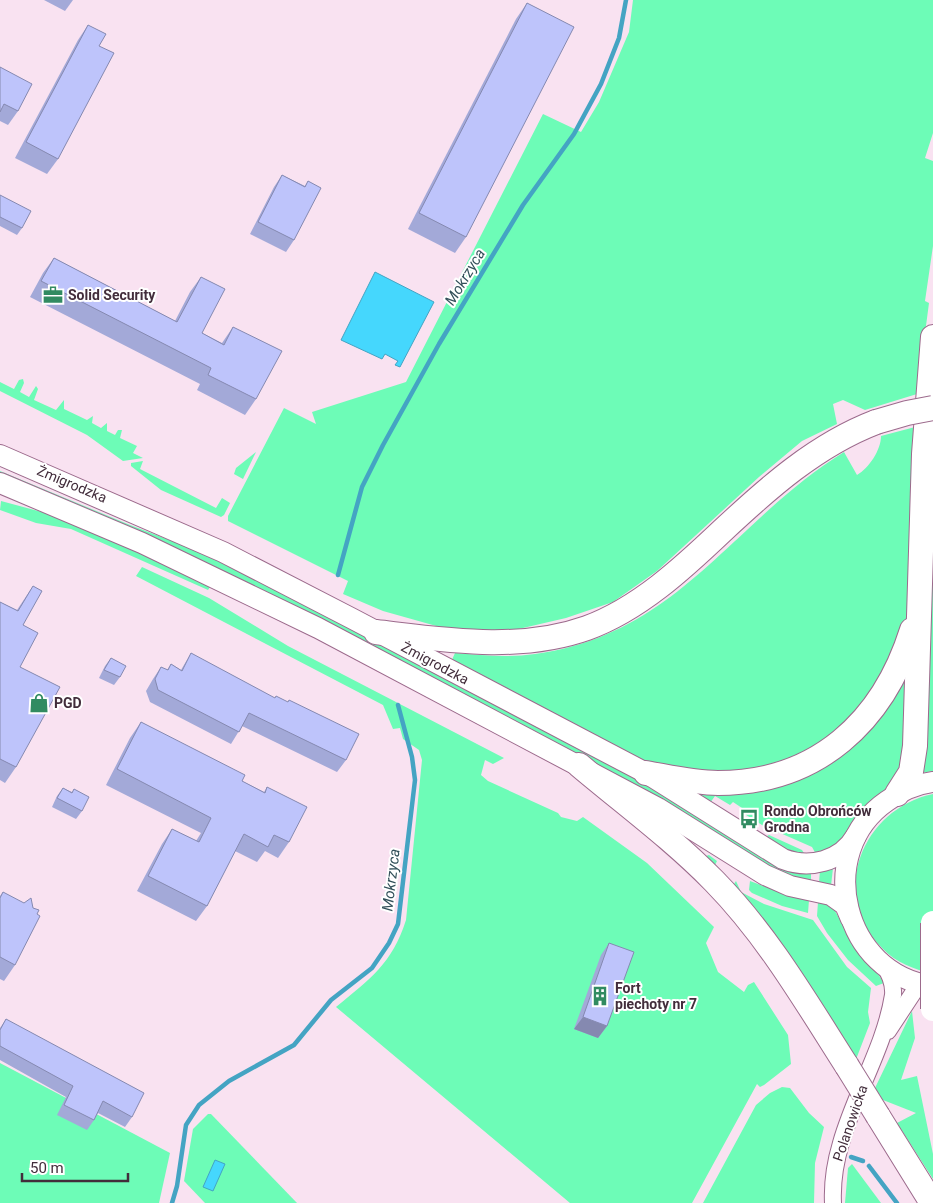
<svg xmlns="http://www.w3.org/2000/svg" width="933" height="1203" font-family="Roboto,sans-serif">
	<style>
		.green { fill: #6dfcb7 }
		.water { fill: #45d7fd; stroke: #44a4c3 }
		.lines { fill: none; stroke-linecap: round; stroke-linejoin: round }
		.stream { stroke: #44a4c3; stroke-width: 4.5 }
		.tertiary-casing { stroke: #9c6a8c; stroke-width: 18 }
		.primary-casing { stroke: #9c6a8c; stroke-width: 22 }
		.motorway-casing { stroke: #9c6a8c; stroke-width: 26 }
		.tertiary { stroke: #fff; stroke-width: 16 }
		.primary { stroke: #fff; stroke-width: 20 }
		.motorway { stroke: #fff; stroke-width: 24 }
		.motorway-bridge-casing { stroke: #9c6a8c; stroke-width: 26; stroke-linecap: butt }
		.motorway-bridge { stroke: #fff; stroke-width: 24 }
		.wall { fill: #a3a9d8 }
		.shaded-wall { fill: #8589b0 }
		.building { fill: #bec4fb; stroke: #8589b0 }
		.labels { text-anchor: middle; stroke-width: 4; stroke-linejoin: round; paint-order: stroke }
		.poi-label { font-size: 14px; font-weight: bold; fill: #422d3b; stroke: #fff; text-anchor: start }
		.street-label { font-size: 14px; fill: #422d3b; stroke: #fff }
		.water-label { font-size: 15px; font-style: italic; fill: #33505a; stroke: #fff }
	</style>
	<rect width="100%" height="100%" fill="#f9e2f1"/>
	<g class="green">
		<polygon points="633,0 933,0 933,133 925,158 933,161 933,246 925,301 929,303 917,394 865,410 843,400 833,404 837,424 802,441 759,477 657,571 613,602 566,618 510,631 447,629 383,611 343,594 348,581 228,521 228,516 284,408 316,424 312,412 406,382 543,114 581,132 599,102 629,32"/>
		<polygon points="23,379 24,383 20,392 29,397 36,386 38,389 34,400 56,410 64,400 64,409 87,420 93,416 92,423 101,428 107,423 107,431 115,435 118,430 122,430 120,438 137,446 133,453 143,458 123,461 87,435 0,391 0,382 14,389 19,380"/>
		<polygon points="933,416 933,771 921,773"/>
		<path d="M915 427 908 611 906 625 884 683 816 751 743 775 650 765 451 662 455 653C481 655 508 658 535 654 679 634 731 522 844 452L857 475C869 468 881 450 881 436Z"/>
		<polygon points="256,452 243,479 234,474 236,468"/>
		<polygon points="143,461 140,469 216,508 222,498 230,503 224,515 221,517 161,490 131,466 131,463"/>
		<polygon points="0,471 130,525 201,552 235,569 604,761 811,872 811,881 783,874 643,789 263,590 113,520 0,474"/>
		<polygon points="1,501 53,515 212,584 208,590 71,529 36,523 0,510"/>
		<path d="M142 567 209 598 288 646 504 758 493 764 485 760 481 775 488 781 558 813 561 817 577 821 583 817 647 863 714 927 706 943 718 972 744 992 748 985 754 982 788 1035 791 1064 764 1085 760 1087 757 1084 692 1203H570L336 1007C370 979 392 964 406 920L422 760 419 750 403 739 400 728 393 729 383 705 136 576Z"/>
		<polygon points="909,663 906,760 889,787 862,810 843,840 817,856 812,847 762,825 743,813 745,810 733,802 730,805 715,796 710,803 679,787 794,777"/>
		<path d="M933 794V974C914 969 896 963 882 948 828 894 862 809 933 794Z"/>
		<polygon points="769,835 802,850 807,858 789,854 767,836"/>
		<polygon points="709,855 717,861 714,867 726,875 726,879 734,884 736,881 741,892 764,904 813,920 847,967 871,988 868,1012 870,1023 855,1062 703,857"/>
		<polygon points="833,868 831,886 819,883 820,870"/>
		<polygon points="750,881 793,897 809,900 808,913 782,906 752,893 749,890"/>
		<polygon points="818,902 823,902 834,909 856,949 878,974 884,983 876,986 848,960 827,933 817,916"/>
		<polygon points="912,1011 915,1038 901,1080 917,1076 933,1154 933,1179 897,1123 916,1113 883,1100 875,1088"/>
		<polygon points="0,1063 170,1153 159,1203 0,1203"/>
		<polygon points="782,1087 790,1088 809,1113 824,1127 815,1163 814,1203 703,1203 756,1105 770,1093"/>
		<polygon points="208,1114 211,1114 297,1203 205,1203 184,1181 193,1129"/>
		<polygon points="852,1164 881,1203 845,1203 848,1168"/>
	</g>
	<g class="water">
		<polygon points="375,272 434,302 400,367 395,365 398,361 385,354 382,359 341,340"/>
		<polygon points="215,1160 225,1164 213,1191 203,1187"/>
	</g>
	<g class="lines">
		<g class="stream">
			<polyline points="338,575 362,487 383,445 439,344 523,205 574,134 601,84 619,38 626,0"/>
			<polyline points="851,1157 863,1161"/>
			<polyline points="869,1166 897,1203"/>
			<polyline points="172,1203 177,1186 186,1125 199,1105 229,1081 294,1045 331,1000 372,968 389,943 398,924 415,780 412,757 398,705"/>
		</g>
		<defs>
			<g id="tertiary">
				<polyline points="888,1031 915,990 920,987 930,985"/>
				<path d="M833 1203C832 1182 835 1163 841 1143 855 1093 885 1046 893 995 894 984 889 971 882 963"/>
			</g>
			<g id="primary">
				<path d="M0 455 223 552 351 618 646 773 783 859C809 869 841 862 856 836"/>
				<polyline points="0,483 142,543 318,628 658,808 765,875 790,886 831,895 845,905 851,919"/>
				<path d="M933 782C916 784 901 791 887 801 813 852 843 975 933 986"/>
			</g>
			<g id="motorway">
				<path d="M376 632C445 640 520 652 587 628 639 609 683 568 722 531 768 488 816 445 876 422"/>
				<path d="M579 765C624 803 673 839 714 881 768 936 806 1002 847 1066"/>
				<path d="M646 773C669 777 694 783 718 783 817 783 883 722 912 630"/>
				<polyline points="897,794 911,772 915,746 924,454 933,337"/>
				<polyline points="878,1116 932,1203"/>
			</g>
		</defs>
		<use href="#tertiary" class="tertiary-casing"/>
		<use href="#primary" class="primary-casing"/>
		<use href="#motorway" class="motorway-casing"/>
		<use href="#tertiary" class="tertiary"/>
		<use href="#primary" class="primary"/>
		<use href="#motorway" class="motorway"/>
		<defs>
			<g id="motorway-bridge">
				<polyline points="876,422 907,413 933,408"/>
				<polyline points="933,923 933,1009"/>
				<polyline points="847,1066 878,1116"/>
			</g>
		</defs>
		<use href="#motorway-bridge" class="motorway-bridge-casing"/>
		<use href="#motorway-bridge" class="motorway-bridge"/>
	</g>
	<g class="wall">
		<polygon points="44,0 73,0 65,11"/>
		<polygon points="527,3 466,237 455,253 408,229 516,19"/>
		<polygon points="88,25 99,46 58,159 47,174 15,158 78,40"/>
		<polygon points="0,67 18,111 8,125 0,121"/>
		<polygon points="282,175 305,186 308,181 294,240 286,252 250,234 274,187"/>
		<polygon points="0,195 22,228 17,235 0,226"/>
		<polygon points="54,258 175,321 190,292 201,277 202,333 222,343 233,327 256,399 245,415 197,390 200,384 30,297 43,273"/>
		<polygon points="33,586 23,625 20,667 16,767 5,783 0,780 0,602 17,610"/>
		<polygon points="191,653 346,760 337,772 242,726 231,744 150,702 146,691 153,679 161,667 167,670 171,664 181,670"/>
		<polygon points="111,658 120,677 114,685 99,678 105,666"/>
		<polygon points="141,722 242,781 264,792 267,787 289,842 278,858 265,851 257,862 235,851 207,906 196,921 137,891 162,844 172,829 196,841 201,833 106,785 130,738"/>
		<polygon points="63,788 72,792 74,789 82,811 76,819 52,807 57,796"/>
		<polygon points="3,892 15,965 4,981 0,979 0,896"/>
		<polygon points="609,943 607,1026 598,1038 574,1029 601,955"/>
		<polygon points="6,1019 132,1117 125,1127 98,1113 94,1120 87,1130 57,1115 66,1097 0,1060 0,1028"/>
	</g>
	<polygon class="shaded-wall" points="583,1017 607,1026 598,1038 574,1029"/>
	<g class="building">
		<polygon points="527,3 574,27 466,237 419,213"/>
		<polygon points="88,25 106,34 99,46 114,53 58,159 26,142"/>
		<polygon points="0,67 32,84 18,111 4,104 0,112"/>
		<polygon points="282,175 305,187 308,181 321,188 294,240 258,222"/>
		<polygon points="0,195 31,211 22,228 0,217"/>
		<polygon points="54,258 177,322 201,277 225,289 202,333 224,345 233,327 282,351 256,399 208,375 211,368 41,281"/>
		<polygon points="33,586 42,591 23,625 38,633 20,667 60,687 16,767 0,759 0,602 18,611"/>
		<polygon points="191,653 275,698 276,696 288,702 289,700 359,734 346,760 249,713 239,732 158,690 155,679 161,667 168,670 171,664 182,671"/>
		<polygon points="111,658 126,666 120,677 104,670"/>
		<polygon points="141,722 245,775 242,781 265,793 267,787 307,807 289,842 274,835 268,847 244,834 207,906 148,876 172,829 199,842 211,818 117,769"/>
		<polygon points="63,788 72,793 74,789 89,797 82,811 57,798"/>
		<polygon points="3,892 24,903 31,898 33,908 39,910 37,914 40,916 15,965 0,957 0,898"/>
		<polygon points="609,943 634,952 607,1026 583,1017"/>
		<polygon points="6,1019 144,1093 132,1117 103,1101 94,1120 64,1105 73,1086 0,1046 0,1030"/>
	</g>
	<defs>
		<symbol id="office-bare" viewBox="-9 -9 18 18"><path d="M-6-3h4V-5.5h4V-3h4V5H-6ZM-1-4.5V-3h2v-1.5ZM-6 0V1H6V0Z" fill="#318b61" stroke="#fff" stroke-width="2.5" paint-order="stroke"/></symbol>
		<symbol id="shop-bare" viewBox="-9 -9 18 18"><path d="M-5-2.5h2.3a2.7 3.5 0 0 1 5.4 0H5L5.5 6h-11ZM-1.5-2.5h3a1.5 2.3 0 0 0-3 0Z" fill="#318b61" stroke="#fff" stroke-width="2.5" paint-order="stroke"/></symbol>
		<symbol id="bus-bare" viewBox="-9 -9 18 18"><path d="M-5-6H5V4H4V6H2V4H-2V6H-4V4H-5ZM-3.5-4V0h7V-4ZM-3.5 1.2v1.5H-2V1.2ZM2 1.2v1.5H3.5V1.2Z" fill="#318b61" stroke="#fff" stroke-width="2.5" paint-order="stroke"/></symbol>
		<symbol id="building-bare" viewBox="-9 -9 18 18"><path d="M-4-6H4V6H1V3H-1V6H-4ZM-2.5-4.3h1.7v1.8h-1.7ZM.8-4.3h1.7v1.8H.8ZM-2.5-1h1.7V.8h-1.7ZM.8-1h1.7V.8H.8Z" fill="#318b61" stroke="#fff" stroke-width="2.5" paint-order="stroke"/></symbol>
	</defs>
	<g fill-rule="evenodd">
		<use href="#office-bare" x="39" y="281" width="28" height="28"/>
		<use href="#shop-bare" x="25" y="689" width="28" height="28"/>
		<use href="#bus-bare" x="735" y="805" width="28" height="28"/>
		<use href="#building-bare" x="586" y="982" width="28" height="28"/>
	</g>
	<g class="labels">
		<g class="poi-label">
			<text x="68" y="300">Solid Security</text>
			<text x="54" y="708">PGD</text>
			<text x="764" y="816">Rondo Obrońców<tspan x="764" dy="16">Grodna</tspan></text>
			<text x="615" y="993">Fort<tspan x="615" dy="16">piechoty nr 7</tspan></text>
		</g>
		<g class="street-label">
			<text transform="translate(72 484) rotate(23)" y="5">Żmigrodzka</text>
			<text transform="translate(435 663) rotate(28)" y="5">Żmigrodzka</text>
			<text transform="translate(850 1123) rotate(-71)" y="5">Polanowicka</text>
		</g>
		<g class="water-label">
			<text transform="translate(465 277) rotate(-59)" y="5">Mokrzyca</text>
			<text transform="translate(391 880) rotate(-83)" y="5">Mokrzyca</text>
		</g>
	</g>
	<path d="M22 1173v8h106v-8" fill="none" stroke="#422d3b" stroke-width="2.5"/>
	<text x="30" y="1173" font-size="15" fill="#422d3b" stroke="#ffffff" stroke-width="4" paint-order="stroke">50 m</text>
</svg>
